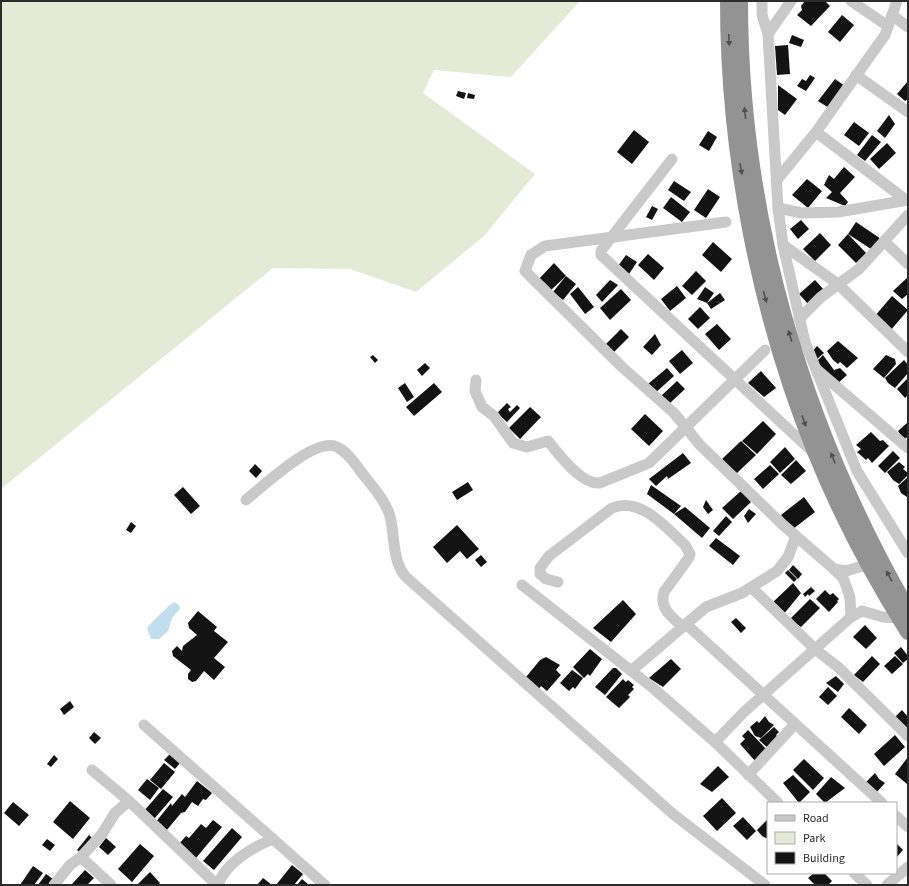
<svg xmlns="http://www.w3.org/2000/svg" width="909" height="886" font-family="'Source Sans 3',sans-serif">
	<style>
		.green { fill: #e3ebd7 }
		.water { fill: #c1deed }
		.building { fill: #131313 }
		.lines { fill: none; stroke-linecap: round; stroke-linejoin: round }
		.minor { stroke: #c9c9c9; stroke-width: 11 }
		.highway { stroke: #939393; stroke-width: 16 }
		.oneway { fill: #505050 }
	</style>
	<rect width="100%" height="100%" fill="#fff"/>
	<polygon class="green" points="1,1 580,1 511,77 434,70 423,93 535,174 484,236 416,292 350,269 273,268 1,489"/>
	<path class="water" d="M174 602 179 605 180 609 172 618 168 631 159 639H151L147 628C149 625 171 603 174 602Z"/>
	<g class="building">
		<polygon points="805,1 825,1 830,6 811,26 797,15 802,10 801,6"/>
		<polygon points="842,15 854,25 840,42 828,32"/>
		<polygon points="792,35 804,40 801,47 789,43"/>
		<polygon points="788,45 790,74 777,75 775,46"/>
		<polygon points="810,75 815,78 806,91 797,86 802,79 806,81"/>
		<polygon points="835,79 845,86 829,108 818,101"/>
		<polygon points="908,81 908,99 905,101 897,94"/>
		<polygon points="778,85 797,99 785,115 778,110"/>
		<polygon points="458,91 466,93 464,99 456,96"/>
		<polygon points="468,93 475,95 474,99 467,98"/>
		<polygon points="889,115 895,124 885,138 877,131"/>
		<polygon points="854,122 869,133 859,146 844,135"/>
		<polygon points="634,130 649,142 632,164 617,152"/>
		<polygon points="708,131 717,137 709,151 699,145"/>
		<polygon points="872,135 881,142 865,161 857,155"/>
		<polygon points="887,143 896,153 879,169 870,159"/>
		<polygon points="844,167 855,177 840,193 848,202 845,206 826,198 832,192 824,185 829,175 834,179"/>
		<polygon points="807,179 822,191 808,208 792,195"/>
		<polygon points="674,181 691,192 684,201 668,190"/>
		<polygon points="708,189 720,197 706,218 694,210"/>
		<polygon points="671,197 690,212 682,222 663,208"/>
		<polygon points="652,206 658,209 652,220 646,217"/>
		<polygon points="801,220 809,229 798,239 790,229"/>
		<polygon points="856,222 884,241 871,249 848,234"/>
		<polygon points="820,233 831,245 815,261 803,249"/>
		<polygon points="848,234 866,253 856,263 838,245"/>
		<polygon points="713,242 732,259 721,272 702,255"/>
		<polygon points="648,254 664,268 654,280 638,265"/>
		<polygon points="626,255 637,262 629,274 618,266"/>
		<polygon points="554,263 566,276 549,292 537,281"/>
		<polygon points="696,271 706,281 692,295 682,286"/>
		<polygon points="566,276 576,284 563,300 553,292"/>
		<polygon points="908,277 908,294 902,299 893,291"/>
		<polygon points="610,280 618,285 602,302 596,295"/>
		<polygon points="815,280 825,291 809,305 799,294"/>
		<polygon points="677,286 686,298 670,311 661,299"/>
		<polygon points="578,287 594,307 585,314 570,294"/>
		<polygon points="705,287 714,293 707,303 720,293 725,300 711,309 707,303 697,299"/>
		<polygon points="621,289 631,300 610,320 600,308"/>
		<polygon points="892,296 908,310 890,331 874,317"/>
		<polygon points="700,307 710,318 698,329 688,319"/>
		<polygon points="717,324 731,339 719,350 705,334"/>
		<polygon points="621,329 629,337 613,353 605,345"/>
		<polygon points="655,334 661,345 652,355 643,347"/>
		<polygon points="838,341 858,358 847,368 840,362 838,364 833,360 827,351"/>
		<polygon points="817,346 824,353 817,359 811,353"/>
		<polygon points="682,350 693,363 680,374 669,361"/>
		<polygon points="373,355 378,360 375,363 370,357"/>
		<polygon points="823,355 834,370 840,368 847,375 836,385 814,364"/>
		<polygon points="886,355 895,359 896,364 884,378 873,369"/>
		<polygon points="904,360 908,365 908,373 895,388 888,383 885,378"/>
		<polygon points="425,363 430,368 422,376 417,370"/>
		<polygon points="667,368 674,376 653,395 648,384"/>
		<polygon points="761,371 776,388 764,397 748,383"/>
		<polygon points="908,378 908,395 905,398 897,389"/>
		<polygon points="677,381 685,389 669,404 661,396"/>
		<polygon points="405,383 414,397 407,402 398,388"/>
		<polygon points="434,383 442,392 414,416 406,407"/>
		<polygon points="507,403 511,407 508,409 510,412 517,405 520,408 507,422 497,413"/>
		<polygon points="530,407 541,417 520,439 509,428"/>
		<polygon points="645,414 663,431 649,446 631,429"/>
		<polygon points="763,421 776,434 757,454 742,441"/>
		<polygon points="907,423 908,436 905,439 901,436 898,431"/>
		<polygon points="871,432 880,441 883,440 889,446 872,463 868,458 866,460 857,452 861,449 856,445"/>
		<polygon points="741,441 756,455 737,473 728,467 722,459"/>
		<polygon points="785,447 795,459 780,473 770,462"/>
		<polygon points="893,451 900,458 885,473 878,466"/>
		<polygon points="683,453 691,463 668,479 667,476 656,486 649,479"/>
		<polygon points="796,460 806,471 791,484 781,475"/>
		<polygon points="899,462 905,467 903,469 908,473 908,475 899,484 893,480 887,472"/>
		<polygon points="255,464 262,471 256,478 249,471"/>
		<polygon points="770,465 779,474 763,489 754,479"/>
		<polygon points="908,477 908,496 907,497 901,493 898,486"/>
		<polygon points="468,482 473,490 457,500 452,492"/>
		<polygon points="651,485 681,506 674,514 647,494"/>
		<polygon points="183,487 200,506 191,514 174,495"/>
		<polygon points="741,491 751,502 733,519 722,508"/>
		<polygon points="804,497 815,512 793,529 781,515"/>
		<polygon points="706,500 713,510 708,514 703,507"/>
		<polygon points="685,507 710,528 702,538 674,514"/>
		<polygon points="749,509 756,514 748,523 744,516"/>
		<polygon points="726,516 732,522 719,536 713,531"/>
		<polygon points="131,522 136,526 131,533 126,530"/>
		<polygon points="457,525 479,549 467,559 460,551 447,563 433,547"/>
		<polygon points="716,538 740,556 733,565 709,546"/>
		<polygon points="481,555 487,562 481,567 475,560"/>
		<polygon points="793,565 802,574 798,579 789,570"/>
		<polygon points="788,570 797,579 794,582 785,573"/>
		<polygon points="793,583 801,593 783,615 771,604"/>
		<polygon points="811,587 815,591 809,596 808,594 805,597 803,594"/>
		<polygon points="825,590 830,595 833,593 839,599 837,601 838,602 829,612 816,599"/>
		<polygon points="810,599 820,608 801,627 795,623 791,618"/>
		<polygon points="623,600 636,614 611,642 593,628"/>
		<polygon points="198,611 217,627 214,631 228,642 214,658 225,667 214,680 204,671 196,681 192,682 188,679 188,674 191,670 173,656 172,651 177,646 182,651 183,646 197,635 189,628 188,623"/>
		<polygon points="736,618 746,628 741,633 731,622"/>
		<polygon points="865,625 877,638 866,649 853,637"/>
		<polygon points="901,647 908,656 908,659 903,663 894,653"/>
		<polygon points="590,649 602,659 590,676 588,674 584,678 573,667"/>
		<polygon points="872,656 880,664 863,682 854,675"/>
		<polygon points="895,656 903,664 892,674 884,666"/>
		<polygon points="546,657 560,665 556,670 561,675 547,691 541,686 539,689 526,677 540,660"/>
		<polygon points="671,659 681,669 663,687 649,678"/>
		<polygon points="613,668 616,668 622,674 605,695 595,687"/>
		<polygon points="572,670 583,678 575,689 573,687 569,691 560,683"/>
		<polygon points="836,676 844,684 838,692 826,683"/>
		<polygon points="623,679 626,682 628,680 634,685 632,687 634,689 628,695 630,697 619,708 606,697"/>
		<polygon points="828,687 837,696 828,705 819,697"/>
		<polygon points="70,701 74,707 64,715 60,709"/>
		<polygon points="849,708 867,725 859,734 841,717"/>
		<polygon points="902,710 908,717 908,730 894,718"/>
		<polygon points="765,716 769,722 774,725 761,738 755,736 750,727 757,721 759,723"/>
		<polygon points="774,727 779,732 776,735 780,739 769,749 759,740"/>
		<polygon points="748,730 768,751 756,762 740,744 745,739 742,736"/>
		<polygon points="94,732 101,738 95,744 89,738"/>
		<polygon points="895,735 905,747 884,766 874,754"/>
		<polygon points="170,754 180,763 175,769 164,760"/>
		<polygon points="54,755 58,759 51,767 47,764"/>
		<polygon points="908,757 908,783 907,784 895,774"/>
		<polygon points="804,759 824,778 813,790 793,770"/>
		<polygon points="164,763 175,772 161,789 150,780"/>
		<polygon points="718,766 729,777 712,792 700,784"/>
		<polygon points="875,773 879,779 885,783 875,794 865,783"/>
		<polygon points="793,775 810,792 799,803 783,783"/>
		<polygon points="831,777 845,788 825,803 816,794"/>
		<polygon points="147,779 159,788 150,800 138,790"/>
		<polygon points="197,781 212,793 206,800 203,799 198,806 192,802 185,812 181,813 166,831 155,823 171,803 172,806 182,794 185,797"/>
		<polygon points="163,789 173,797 154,819 144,811"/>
		<polygon points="722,798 736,813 717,831 703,816"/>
		<polygon points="70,801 90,818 73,839 53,822"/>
		<polygon points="13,802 29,815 19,826 4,813"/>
		<polygon points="743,817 756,831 747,840 733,826"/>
		<polygon points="768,819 768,839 762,836 757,830"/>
		<polygon points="213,820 222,827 196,858 179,844 186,836 189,838 201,824 206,828"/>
		<polygon points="232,828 242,837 214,870 203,861"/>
		<polygon points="89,835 94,840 82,854 77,850"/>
		<polygon points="106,838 116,847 108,855 99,847"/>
		<polygon points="47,839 55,845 50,851 42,845"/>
		<polygon points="896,843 903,850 896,858"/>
		<polygon points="140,844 154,856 132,882 118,869"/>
		<polygon points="292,865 303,874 294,885 276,885"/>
		<polygon points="33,866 43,873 34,885 20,885"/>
		<polygon points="85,870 94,878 87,885 71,885"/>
		<polygon points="150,872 160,883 158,885 137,885"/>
		<polygon points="814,873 824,873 832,881 828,885 815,885 808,878"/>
		<polygon points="46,874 53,879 48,885 38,885"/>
		<polygon points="263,878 272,885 257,885"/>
		<polygon points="302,879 309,885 297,885"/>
	</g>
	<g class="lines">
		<g class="minor">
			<polyline points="762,1 762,15 768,34 778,208 783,245 805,342 857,471 908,553"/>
			<polyline points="851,1 888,26"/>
			<polyline points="892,15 908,27"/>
			<polyline points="768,34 791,1"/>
			<polyline points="856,75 908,112"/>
			<polyline points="816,132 906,200"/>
			<polyline points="672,159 610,239 601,251 601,255 814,453"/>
			<polyline points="776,181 816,132 885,35 897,1"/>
			<polyline points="778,208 802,213 838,212 908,200"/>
			<polyline points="726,222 545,246 531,255 525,271 622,367 674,413 700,445 782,524 834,569 843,578 847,588 850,598 851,617"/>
			<polyline points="884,241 908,264"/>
			<polyline points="783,245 838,284 908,352"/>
			<polyline points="799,319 821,297 859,269 908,215"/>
			<polyline points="816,369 908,448"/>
			<path d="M476 380 475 391 482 407 494 416 513 443 527 447 548 441C559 454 581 485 600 483L649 463 765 350"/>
			<path d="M246 500C263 486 316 436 337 447 348 452 355 464 362 473 372 486 385 500 390 516 395 536 392 562 406 577L673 814 765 885"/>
			<polyline points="834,569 846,571 869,564"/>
			<path d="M558 582 546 579 540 574V568L549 556 612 508C641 496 666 528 685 545L690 554 688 559 664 592C659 609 672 617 683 627"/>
			<polyline points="522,585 653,688 715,742 778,803"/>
			<polyline points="752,588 816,650 838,667 908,736"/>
			<polyline points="686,624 882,803"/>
			<polyline points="631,671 706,607 742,593 777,571 788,557 796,536"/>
			<polyline points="144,725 325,885"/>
			<polyline points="715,742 744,712 851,617 862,611 883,617 899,618"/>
			<polyline points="92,770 129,801 217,885"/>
			<polyline points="748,775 795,724"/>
			<polyline points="896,816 908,827"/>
			<polyline points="81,857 111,885"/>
			<polyline points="854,873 867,885"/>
			<polyline points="54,885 70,865 81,857 102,834 115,813 129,801"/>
			<path d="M218 885C225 863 253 847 273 839"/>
			<polyline points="887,885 908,867"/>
		</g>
		<g class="highway">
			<path d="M728 1C728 153 759 314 816 454 841 516 873 576 908 632"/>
			<path d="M740 1C740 215 801 424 908 610"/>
		</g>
	</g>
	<defs><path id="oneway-solid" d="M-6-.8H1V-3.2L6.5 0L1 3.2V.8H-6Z"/></defs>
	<g class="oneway">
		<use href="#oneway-solid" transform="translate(729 40) rotate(88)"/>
		<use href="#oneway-solid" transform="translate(745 113) rotate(-96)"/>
		<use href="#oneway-solid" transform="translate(741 169) rotate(80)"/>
		<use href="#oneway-solid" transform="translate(765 297) rotate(75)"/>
		<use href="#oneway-solid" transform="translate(790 336) rotate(-107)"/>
		<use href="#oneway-solid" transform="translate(804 421) rotate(70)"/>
		<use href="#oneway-solid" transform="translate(833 458) rotate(-112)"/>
		<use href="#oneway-solid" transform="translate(889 576) rotate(-119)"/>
	</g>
	<rect width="909" height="886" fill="none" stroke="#2c2c2c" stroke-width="4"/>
	<rect x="767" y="802" width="130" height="72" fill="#ffffff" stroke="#ababab"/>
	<rect x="775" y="815" width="20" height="6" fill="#c9c9c9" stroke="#ababab"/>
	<text x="803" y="822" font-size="12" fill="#2c2c2c">Road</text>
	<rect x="775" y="832" width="20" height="12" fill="#e3ebd7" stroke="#ababab"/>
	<text x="803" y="842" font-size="12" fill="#2c2c2c">Park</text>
	<rect x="775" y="852" width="20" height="12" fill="#131313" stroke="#ababab"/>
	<text x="803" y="862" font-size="12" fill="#2c2c2c">Building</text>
</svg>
